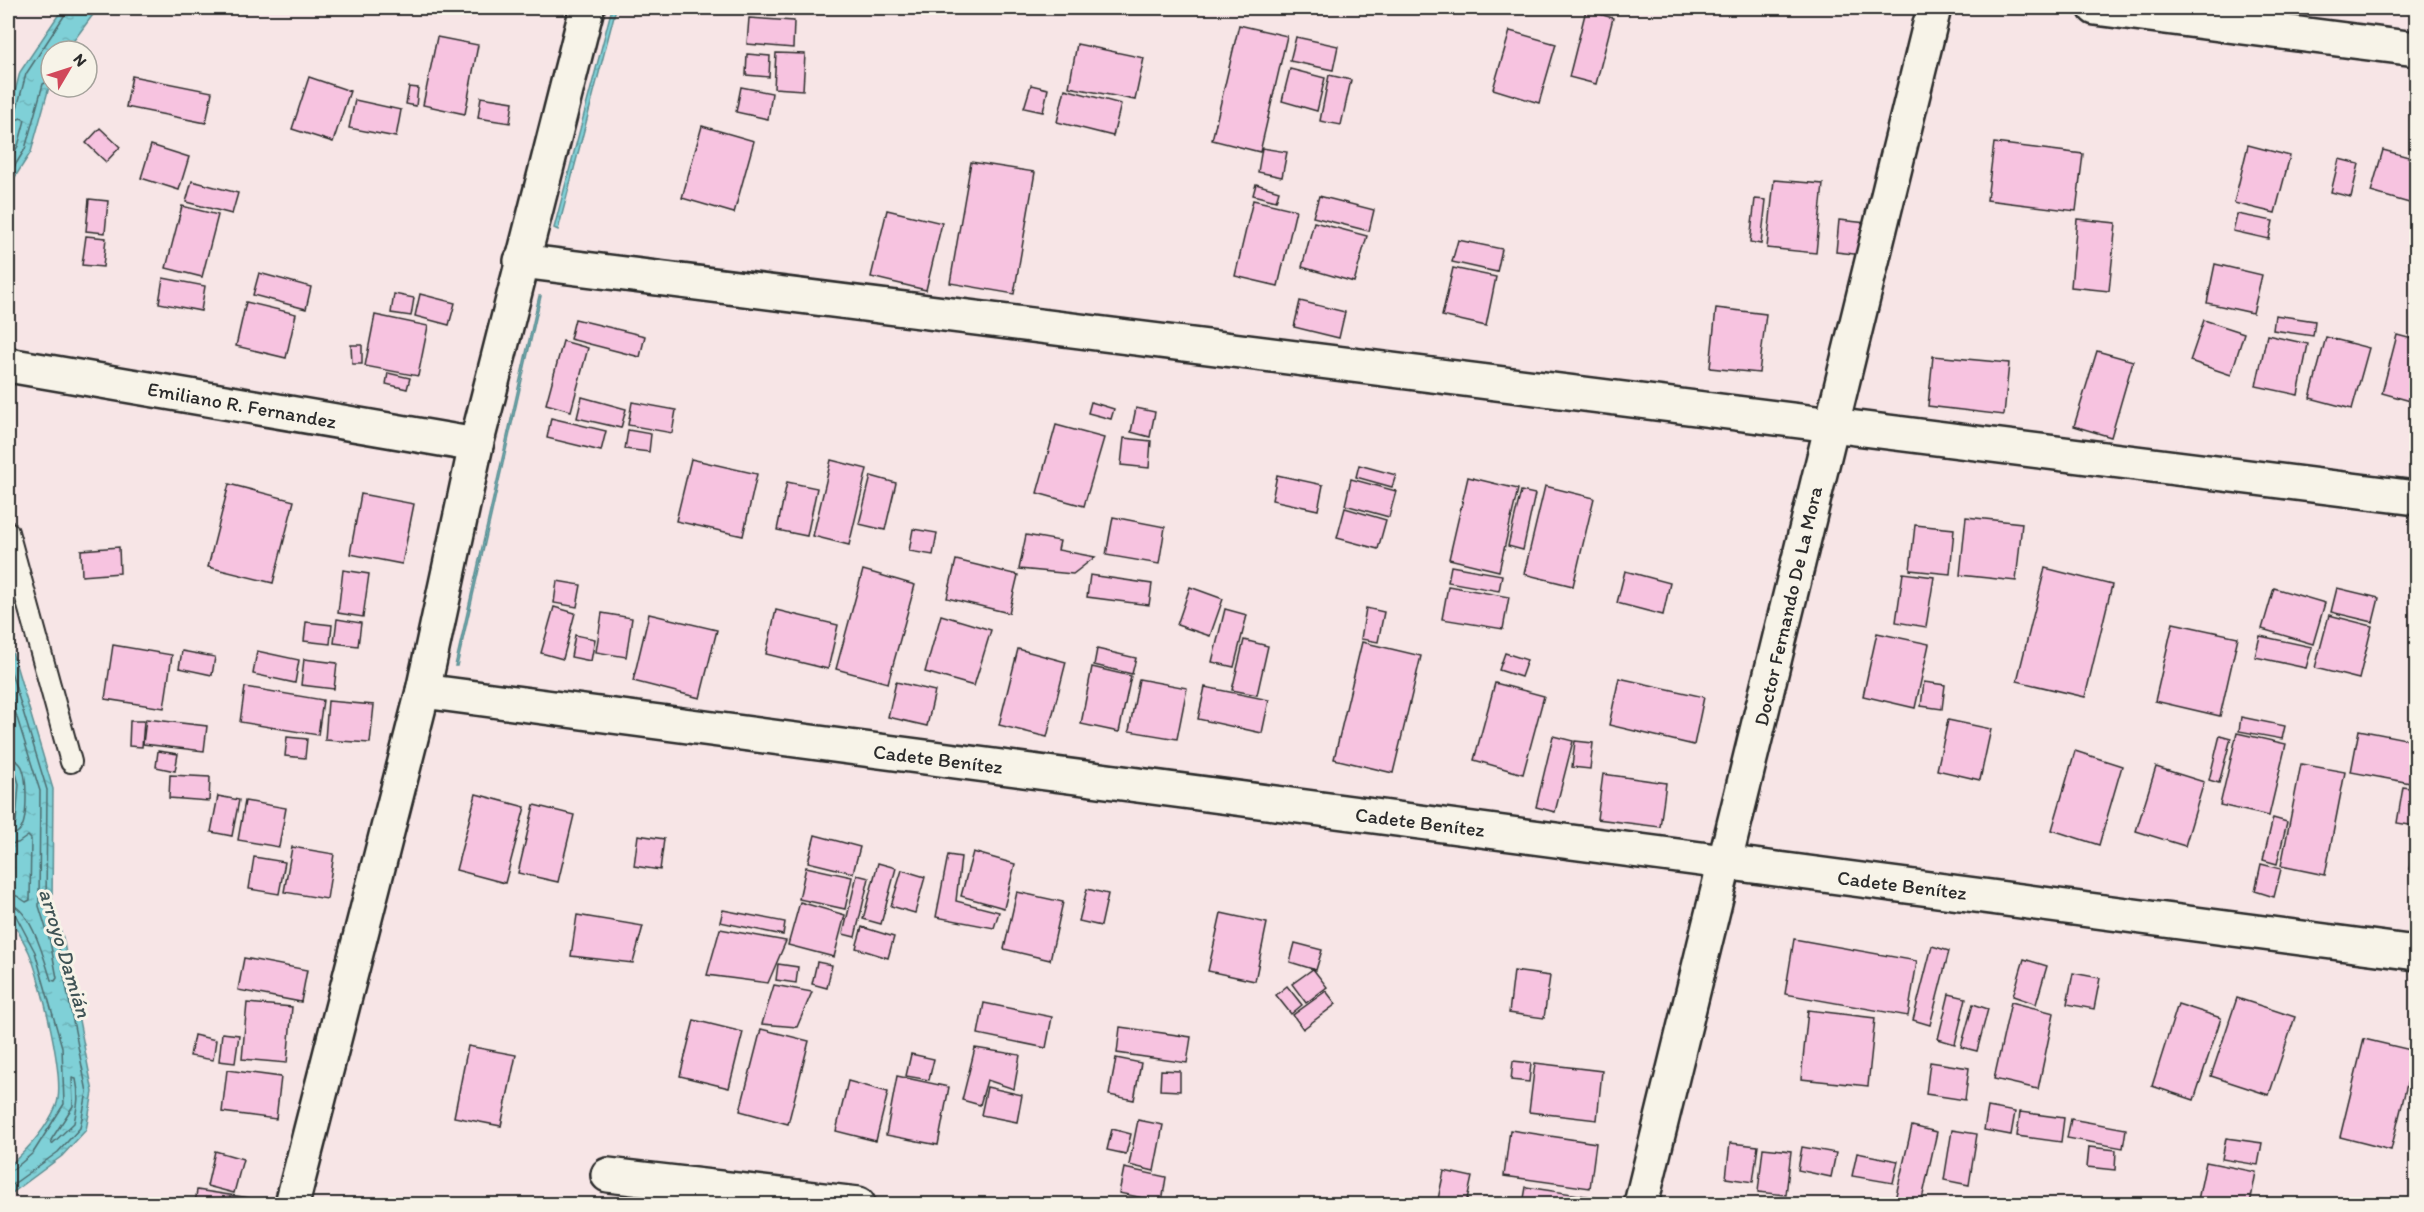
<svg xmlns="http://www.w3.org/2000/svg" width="2424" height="1212" font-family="Itim,sans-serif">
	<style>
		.water { fill: url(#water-ripples); stroke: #5d8e92; stroke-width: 1.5 }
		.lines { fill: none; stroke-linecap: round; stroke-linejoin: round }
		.shore { stroke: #4d6d70; stroke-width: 1.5 }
		.building { fill: #f7c3e0; stroke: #2b2b2b; stroke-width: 1.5 }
		.service-casing { stroke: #2b2b2b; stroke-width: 24 }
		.minor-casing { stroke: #2b2b2b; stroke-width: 38 }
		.service { stroke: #f7f3e8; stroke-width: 20 }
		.minor { stroke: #f7f3e8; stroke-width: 33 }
		.labels { text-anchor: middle; stroke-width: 6; stroke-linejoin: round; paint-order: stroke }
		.street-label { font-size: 20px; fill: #2b2b2b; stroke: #f7f3e8 }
		.water-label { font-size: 21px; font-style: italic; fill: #405456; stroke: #f7f3e8 }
	</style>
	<defs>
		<pattern id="water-ripples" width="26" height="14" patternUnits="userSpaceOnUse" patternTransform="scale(1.5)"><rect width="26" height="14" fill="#7fd0d7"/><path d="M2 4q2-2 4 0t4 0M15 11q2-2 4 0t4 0" fill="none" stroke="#6eb3b9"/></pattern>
	</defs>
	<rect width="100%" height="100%" fill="#f7e5e6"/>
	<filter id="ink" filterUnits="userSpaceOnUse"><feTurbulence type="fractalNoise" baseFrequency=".0167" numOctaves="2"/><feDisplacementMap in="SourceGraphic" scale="12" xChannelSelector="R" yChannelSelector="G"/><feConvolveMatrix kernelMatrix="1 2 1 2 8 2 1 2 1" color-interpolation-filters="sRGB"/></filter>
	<g filter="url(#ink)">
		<g class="water">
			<polygon points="63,8 98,8 66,51 51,51 51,80 31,152 8,188 8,119 20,72"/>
			<polygon points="612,8 616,8 558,230 554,228"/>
			<polygon points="539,296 541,296 457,666 455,666"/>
			<path d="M8 638 53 789 52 906 63 938 93 1092 86 1130 62 1156 8 1196V1167C27 1150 46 1130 56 1106 67 1082 40 977 29 952 21 935 10 921 8 902L13 784 8 759Z"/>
		</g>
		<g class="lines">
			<g class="shore">
				<polyline points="8,116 16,112 26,74 66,13 67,8"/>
				<polyline points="8,123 21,118 25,120 18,146 8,163"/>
				<polyline points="8,177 25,149 43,84 51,80"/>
				<polyline points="8,662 47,790 46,907 57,939 87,1092 80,1128 58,1152 8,1188"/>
				<path d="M8 689 40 791 39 906 50 941 57 978 55 981 51 980C45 961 30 905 8 904"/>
				<path d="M8 759C13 759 17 760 20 764 28 773 28 821 20 830 17 834 13 835 8 835"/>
				<polyline points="8,766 15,770 19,784 16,822 13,827 8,828"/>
				<polyline points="8,844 18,843 28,836 31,839 30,900 26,902 17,896 8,895"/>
				<polyline points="8,912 15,914 35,952 62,1047 64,1104 33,1153 14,1169 8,1171"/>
				<path d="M72 1078 76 1079C80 1096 77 1107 74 1123L52 1144 51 1140 73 1106Z"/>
			</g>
		</g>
		<g class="building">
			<polygon points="1586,10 1613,18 1596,84 1569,77"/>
			<polygon points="749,18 794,21 793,48 747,44"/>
			<polygon points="1239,25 1287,36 1260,152 1212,140"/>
			<polygon points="1510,31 1556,44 1539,103 1493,89"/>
			<polygon points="437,37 478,45 465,114 423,105"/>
			<polygon points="1296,37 1338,46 1333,70 1290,61"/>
			<polygon points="1077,44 1144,58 1135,100 1069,87"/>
			<polygon points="776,53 805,54 803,90 774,88"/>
			<polygon points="747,54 770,56 769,77 746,75"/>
			<polygon points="1290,69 1325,78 1317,111 1282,101"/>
			<polygon points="1329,75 1351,80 1341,125 1320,121"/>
			<polygon points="132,76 212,92 206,123 126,107"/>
			<polygon points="309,77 350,91 333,142 292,129"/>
			<polygon points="1031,85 1048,89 1043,112 1024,108"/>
			<polygon points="409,87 418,88 416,106 406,104"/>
			<polygon points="741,87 772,93 768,119 736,112"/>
			<polygon points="1065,89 1121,104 1113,136 1057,122"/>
			<polygon points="481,97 513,102 510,123 478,118"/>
			<polygon points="355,100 401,110 396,137 349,128"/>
			<polygon points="702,126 754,141 734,213 682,198"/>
			<polygon points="100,128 120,147 106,162 86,143"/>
			<polygon points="1994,143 2083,154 2076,211 1987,200"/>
			<polygon points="151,145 189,157 179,190 141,178"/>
			<polygon points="2248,145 2290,156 2275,213 2234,203"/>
			<polygon points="1262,148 1287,152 1282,177 1258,172"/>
			<polygon points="2383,150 2416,159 2416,205 2371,192"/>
			<polygon points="2339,159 2359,164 2351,197 2331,192"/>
			<polygon points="971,162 1035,172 1014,294 950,283"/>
			<polygon points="1774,180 1823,184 1816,253 1767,248"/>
			<polygon points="192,181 238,193 232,214 186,202"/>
			<polygon points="1256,184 1279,191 1276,201 1253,195"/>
			<polygon points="1319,196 1374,210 1369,231 1313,217"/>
			<polygon points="89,199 108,201 105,233 86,231"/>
			<polygon points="1755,199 1766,200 1761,244 1750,242"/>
			<polygon points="1253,200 1296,210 1278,286 1235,276"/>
			<polygon points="182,206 218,215 202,277 166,268"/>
			<polygon points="887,210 942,223 926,290 871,277"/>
			<polygon points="2237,214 2273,221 2269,239 2233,231"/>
			<polygon points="2077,219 2116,223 2109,291 2071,287"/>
			<polygon points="1839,220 1867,223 1863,255 1836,252"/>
			<polygon points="1314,222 1367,236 1354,282 1302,267"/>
			<polygon points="86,236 106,238 103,267 82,265"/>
			<polygon points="1458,240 1502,249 1497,272 1452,262"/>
			<polygon points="2215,264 2262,275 2253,313 2207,303"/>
			<polygon points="1453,268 1496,277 1486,326 1442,316"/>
			<polygon points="259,273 311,287 306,309 253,295"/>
			<polygon points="163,278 205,286 201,311 159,303"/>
			<polygon points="394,294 414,298 411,316 391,313"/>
			<polygon points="420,294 455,303 449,325 415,316"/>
			<polygon points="1300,301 1345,312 1339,338 1294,327"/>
			<polygon points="246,302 296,314 286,358 236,346"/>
			<polygon points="1716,308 1766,314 1759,373 1710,368"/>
			<polygon points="375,315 428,326 418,376 365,366"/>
			<polygon points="2275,315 2315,321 2313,336 2273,330"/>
			<polygon points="575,319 645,336 640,357 570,339"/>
			<polygon points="2204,320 2244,333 2231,375 2190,361"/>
			<polygon points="2267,335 2308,344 2298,395 2256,386"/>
			<polygon points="2397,335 2416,340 2416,392 2414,402 2382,393"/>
			<polygon points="2326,337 2369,348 2352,409 2310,398"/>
			<polygon points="563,341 588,348 571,411 546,404"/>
			<polygon points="351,345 362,345 362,364 352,364"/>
			<polygon points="2097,351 2133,361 2111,437 2074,426"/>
			<polygon points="1933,356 2009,363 2004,415 1928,406"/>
			<polygon points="388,373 410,378 407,389 386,384"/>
			<polygon points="582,397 626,409 621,428 577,418"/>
			<polygon points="632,402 676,410 672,433 628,425"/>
			<polygon points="1091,402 1114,409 1111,419 1088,413"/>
			<polygon points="1136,408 1155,412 1150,437 1131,432"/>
			<polygon points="551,418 606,431 601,451 547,438"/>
			<polygon points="1056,425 1104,438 1084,506 1037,493"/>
			<polygon points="628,430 651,434 649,452 625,449"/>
			<polygon points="1124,438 1151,441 1149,468 1121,465"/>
			<polygon points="691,459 757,474 743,536 676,521"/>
			<polygon points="831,460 867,469 849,545 813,536"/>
			<polygon points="1359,465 1396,475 1392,487 1356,477"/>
			<polygon points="1277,475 1323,485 1318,510 1272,500"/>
			<polygon points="871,476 896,483 885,530 859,524"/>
			<polygon points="1468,477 1518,489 1499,571 1449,559"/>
			<polygon points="1351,479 1396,491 1389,517 1345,505"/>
			<polygon points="787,482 817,488 807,536 777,530"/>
			<polygon points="229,484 294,501 273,583 208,567"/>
			<polygon points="1545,486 1594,498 1573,586 1524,574"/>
			<polygon points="1521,491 1535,494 1523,550 1508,546"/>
			<polygon points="361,494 414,504 402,564 350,554"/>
			<polygon points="1345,508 1386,520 1378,549 1337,538"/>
			<polygon points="1113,517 1165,527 1159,564 1106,555"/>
			<polygon points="1966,517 2022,523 2016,581 1960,575"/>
			<polygon points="1915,525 1954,529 1950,574 1910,570"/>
			<polygon points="913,529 937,533 933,555 909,551"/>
			<polygon points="1026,535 1060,541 1058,550 1095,557 1073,574 1019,569"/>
			<polygon points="119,547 120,573 82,576 81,550"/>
			<polygon points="956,560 1018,575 1009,613 947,598"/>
			<polygon points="1451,566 1502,575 1499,591 1448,582"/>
			<polygon points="2045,568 2112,585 2085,697 2017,681"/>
			<polygon points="343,570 369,574 363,617 338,613"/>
			<polygon points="863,570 915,585 888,683 836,669"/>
			<polygon points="1625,571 1670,583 1663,615 1617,603"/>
			<polygon points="1903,573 1934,577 1926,627 1896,622"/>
			<polygon points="1090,575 1152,584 1149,605 1087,597"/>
			<polygon points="557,581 581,585 577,607 554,603"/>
			<polygon points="1448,586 1509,597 1503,629 1442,619"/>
			<polygon points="1190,587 1223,599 1210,636 1177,625"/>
			<polygon points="2274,588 2325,603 2313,644 2262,629"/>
			<polygon points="2337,588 2379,598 2373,622 2331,612"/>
			<polygon points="554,607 575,613 563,659 541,653"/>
			<polygon points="1366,608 1384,612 1378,642 1361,639"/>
			<polygon points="1225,609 1247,615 1234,667 1212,662"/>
			<polygon points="776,610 838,625 828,669 766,654"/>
			<polygon points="602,613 632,618 626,657 596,652"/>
			<polygon points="649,614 717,630 700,698 633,681"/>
			<polygon points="941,615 991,630 974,686 925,672"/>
			<polygon points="2329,615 2372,626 2359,679 2315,668"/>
			<polygon points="337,619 361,623 358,646 334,643"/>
			<polygon points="306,622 332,625 330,644 304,641"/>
			<polygon points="2173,623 2238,637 2220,716 2155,701"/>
			<polygon points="1877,633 1929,644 1915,708 1863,696"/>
			<polygon points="575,635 595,639 591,661 571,657"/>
			<polygon points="2260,636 2312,647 2306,668 2255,657"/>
			<polygon points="1244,640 1268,646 1257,695 1232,690"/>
			<polygon points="1362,642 1421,656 1393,773 1334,759"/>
			<polygon points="113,645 172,655 164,708 105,699"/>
			<polygon points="1018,649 1066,662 1047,737 999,725"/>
			<polygon points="1097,649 1136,658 1132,674 1094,665"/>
			<polygon points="182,651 215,657 212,675 179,668"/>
			<polygon points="257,651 299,660 295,683 253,674"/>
			<polygon points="1505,653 1527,660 1521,677 1499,670"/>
			<polygon points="304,659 337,663 334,689 301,685"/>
			<polygon points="1092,667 1131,676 1119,732 1081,724"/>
			<polygon points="1619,678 1704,697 1694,745 1609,725"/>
			<polygon points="1139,679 1187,688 1177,739 1129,731"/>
			<polygon points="896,682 935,691 927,726 888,717"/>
			<polygon points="1924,682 1945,685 1942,709 1921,706"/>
			<polygon points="1495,683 1544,696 1523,774 1474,760"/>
			<polygon points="245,687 323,700 318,735 240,722"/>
			<polygon points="1205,687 1269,700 1262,733 1198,719"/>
			<polygon points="328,701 374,705 370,743 325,740"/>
			<polygon points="2241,717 2285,726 2282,739 2239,731"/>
			<polygon points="146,719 207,726 204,751 143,744"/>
			<polygon points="1948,720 1991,729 1980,780 1937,770"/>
			<polygon points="130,721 144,721 142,747 129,746"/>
			<polygon points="2359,730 2416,741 2416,784 2351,772"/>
			<polygon points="2237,733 2286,744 2269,816 2220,805"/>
			<polygon points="2220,735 2231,738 2219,783 2209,780"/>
			<polygon points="1553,736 1573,741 1555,812 1536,807"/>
			<polygon points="287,737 307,739 305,758 285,756"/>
			<polygon points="1575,741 1593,743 1590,769 1572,767"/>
			<polygon points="158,751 178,754 175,771 156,767"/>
			<polygon points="2075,751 2122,766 2099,845 2052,830"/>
			<polygon points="2301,764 2345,772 2325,875 2281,866"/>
			<polygon points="2156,767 2204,782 2185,846 2136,831"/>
			<polygon points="1603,774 1666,783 1660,827 1597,819"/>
			<polygon points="170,775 210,777 209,801 169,798"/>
			<polygon points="2403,787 2416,789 2416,826 2397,823"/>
			<polygon points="476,794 525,807 505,883 456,870"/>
			<polygon points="218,796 239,800 232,836 211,832"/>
			<polygon points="245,801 286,808 279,847 238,840"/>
			<polygon points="534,805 574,815 558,882 518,873"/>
			<polygon points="2273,818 2287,822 2277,864 2263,860"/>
			<polygon points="638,835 664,839 660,870 634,866"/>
			<polygon points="815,835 860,847 853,873 808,862"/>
			<polygon points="2416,839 2416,870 2409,869"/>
			<polygon points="292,847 334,854 327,899 284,892"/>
			<polygon points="973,852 1015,864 1004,908 961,896"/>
			<polygon points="948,855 961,857 956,901 999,912 994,928 936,917"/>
			<polygon points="254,857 285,862 279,894 249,889"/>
			<polygon points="878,863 896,868 881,924 863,919"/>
			<polygon points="2261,864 2281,869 2274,897 2255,891"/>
			<polygon points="806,867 852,877 845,909 799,899"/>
			<polygon points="902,870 925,877 915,913 891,906"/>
			<polygon points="857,875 869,878 855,937 843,934"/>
			<polygon points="1087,889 1108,894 1101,926 1079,921"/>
			<polygon points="1017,892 1063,902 1050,960 1004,949"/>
			<polygon points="800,902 845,915 834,957 788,945"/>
			<polygon points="723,910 785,922 783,935 720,922"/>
			<polygon points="1221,913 1267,923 1255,981 1208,971"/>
			<polygon points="577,915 643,926 633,963 571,956"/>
			<polygon points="862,927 894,937 888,958 856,948"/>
			<polygon points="720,929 786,941 768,983 707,975"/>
			<polygon points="1794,939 1917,961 1908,1016 1785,994"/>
			<polygon points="1295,943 1322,950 1316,970 1290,962"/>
			<polygon points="1932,946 1949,951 1930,1025 1913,1020"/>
			<polygon points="244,958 307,970 301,1002 238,990"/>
			<polygon points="2024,959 2047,966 2036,1004 2013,996"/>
			<polygon points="817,962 832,965 827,988 812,984"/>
			<polygon points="778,964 798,967 796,983 776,980"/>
			<polygon points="1313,969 1327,987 1306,1003 1292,984"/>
			<polygon points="1514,971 1550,976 1544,1018 1509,1013"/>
			<polygon points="2073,973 2100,978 2094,1009 2067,1004"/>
			<polygon points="774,985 812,992 797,1027 762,1024"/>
			<polygon points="1287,986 1302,1005 1291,1014 1276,995"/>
			<polygon points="1326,991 1336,1004 1303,1029 1293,1015"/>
			<polygon points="1949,994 1966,998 1955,1044 1938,1039"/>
			<polygon points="2237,998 2295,1017 2269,1095 2211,1076"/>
			<polygon points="2011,1002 2054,1013 2038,1089 1994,1079"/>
			<polygon points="247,1003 292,1007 287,1063 242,1059"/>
			<polygon points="984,1003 1052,1017 1046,1048 978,1034"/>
			<polygon points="1973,1004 1988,1009 1977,1051 1961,1047"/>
			<polygon points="2178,1004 2221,1018 2194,1100 2152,1086"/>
			<polygon points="1808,1010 1875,1018 1868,1086 1801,1079"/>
			<polygon points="694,1020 743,1032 729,1088 680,1076"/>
			<polygon points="1120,1027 1191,1037 1187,1063 1117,1053"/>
			<polygon points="761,1029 809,1041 788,1124 740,1111"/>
			<polygon points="222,1033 239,1035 235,1063 219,1061"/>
			<polygon points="194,1035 216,1040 213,1060 190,1056"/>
			<polygon points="2364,1039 2415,1051 2391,1150 2340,1137"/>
			<polygon points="468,1046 516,1055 501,1126 454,1117"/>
			<polygon points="975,1048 1020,1055 1014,1089 987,1080 980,1105 962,1100"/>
			<polygon points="911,1054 934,1059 929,1080 906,1076"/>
			<polygon points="1116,1058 1141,1063 1134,1100 1109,1095"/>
			<polygon points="1513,1061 1531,1063 1529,1082 1511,1080"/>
			<polygon points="1930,1062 1969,1068 1965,1100 1926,1094"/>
			<polygon points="1535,1063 1602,1071 1597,1120 1529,1112"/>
			<polygon points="227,1070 281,1077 276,1119 222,1112"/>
			<polygon points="1161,1070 1180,1071 1180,1091 1160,1090"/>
			<polygon points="897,1076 949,1087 938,1145 886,1135"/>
			<polygon points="848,1081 888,1092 876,1141 836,1131"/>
			<polygon points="987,1087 1022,1095 1017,1122 981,1115"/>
			<polygon points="1988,1107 2015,1112 2011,1135 1984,1130"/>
			<polygon points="2020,1112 2064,1118 2061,1142 2017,1136"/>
			<polygon points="2071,1119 2126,1129 2123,1148 2067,1138"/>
			<polygon points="1138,1120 1163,1125 1154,1171 1129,1165"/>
			<polygon points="1912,1126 1937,1132 1921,1204 1894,1204"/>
			<polygon points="1112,1129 1131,1134 1126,1154 1107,1150"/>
			<polygon points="1510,1130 1596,1143 1590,1188 1504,1176"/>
			<polygon points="1952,1130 1977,1134 1969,1185 1944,1180"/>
			<polygon points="2226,1138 2262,1143 2258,1165 2222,1159"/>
			<polygon points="1730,1143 1758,1146 1753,1182 1726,1178"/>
			<polygon points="1802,1147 1836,1153 1831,1177 1798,1170"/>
			<polygon points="2089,1147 2116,1150 2115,1170 2087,1167"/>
			<polygon points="1763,1148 1791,1151 1786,1195 1758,1192"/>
			<polygon points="215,1151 243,1159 234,1193 207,1186"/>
			<polygon points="1857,1153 1898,1161 1893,1183 1852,1176"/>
			<polygon points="2206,1162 2256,1172 2250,1204 2224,1204 2198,1200"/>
			<polygon points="1124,1168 1166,1177 1162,1202 1119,1193"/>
			<polygon points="1444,1171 1472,1177 1466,1204 1437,1204"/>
			<polygon points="1526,1187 1606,1199 1605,1204 1523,1204"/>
			<polygon points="197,1190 249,1198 248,1204 195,1204"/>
		</g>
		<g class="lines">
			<defs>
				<polyline id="service" points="8,532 71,762"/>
				<g id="minor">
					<polyline points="2095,8 2416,49"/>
					<polyline points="521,261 2416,498"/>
					<polyline points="8,365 476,445"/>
					<polyline points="423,691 2416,953"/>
					<polyline points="608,1175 858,1204"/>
					<polyline points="292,1204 423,691 476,445 587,8"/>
					<polyline points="1641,1204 1934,8"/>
				</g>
			</defs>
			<use href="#service" class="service-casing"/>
			<use href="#minor" class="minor-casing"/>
			<use href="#service" class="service"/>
			<use href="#minor" class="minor"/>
		</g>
	</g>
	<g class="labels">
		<g class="street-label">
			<text transform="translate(242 405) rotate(10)" y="7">Emiliano R. Fernandez</text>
			<text transform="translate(1788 606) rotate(-77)" y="7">Doctor Fernando De La Mora</text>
			<text transform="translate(938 759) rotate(7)" y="7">Cadete Benítez</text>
			<text transform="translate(1420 822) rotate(7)" y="7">Cadete Benítez</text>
			<text transform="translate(1902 885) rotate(7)" y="7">Cadete Benítez</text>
		</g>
		<g class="water-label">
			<text transform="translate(65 953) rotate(73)" y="7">arroyo Damián</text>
		</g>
	</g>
	<rect width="2424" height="1212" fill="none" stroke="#f7f3e8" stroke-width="30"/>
	<rect x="15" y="15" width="2394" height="1182" fill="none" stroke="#2b2b2b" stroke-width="2" filter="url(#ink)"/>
	<g transform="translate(69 69) rotate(51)"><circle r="28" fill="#f7f3e8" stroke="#a5a39c" stroke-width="1.5"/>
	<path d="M0-4.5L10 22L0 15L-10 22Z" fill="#d1495b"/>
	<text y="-9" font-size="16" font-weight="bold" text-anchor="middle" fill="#2b2b2b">N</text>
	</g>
</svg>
